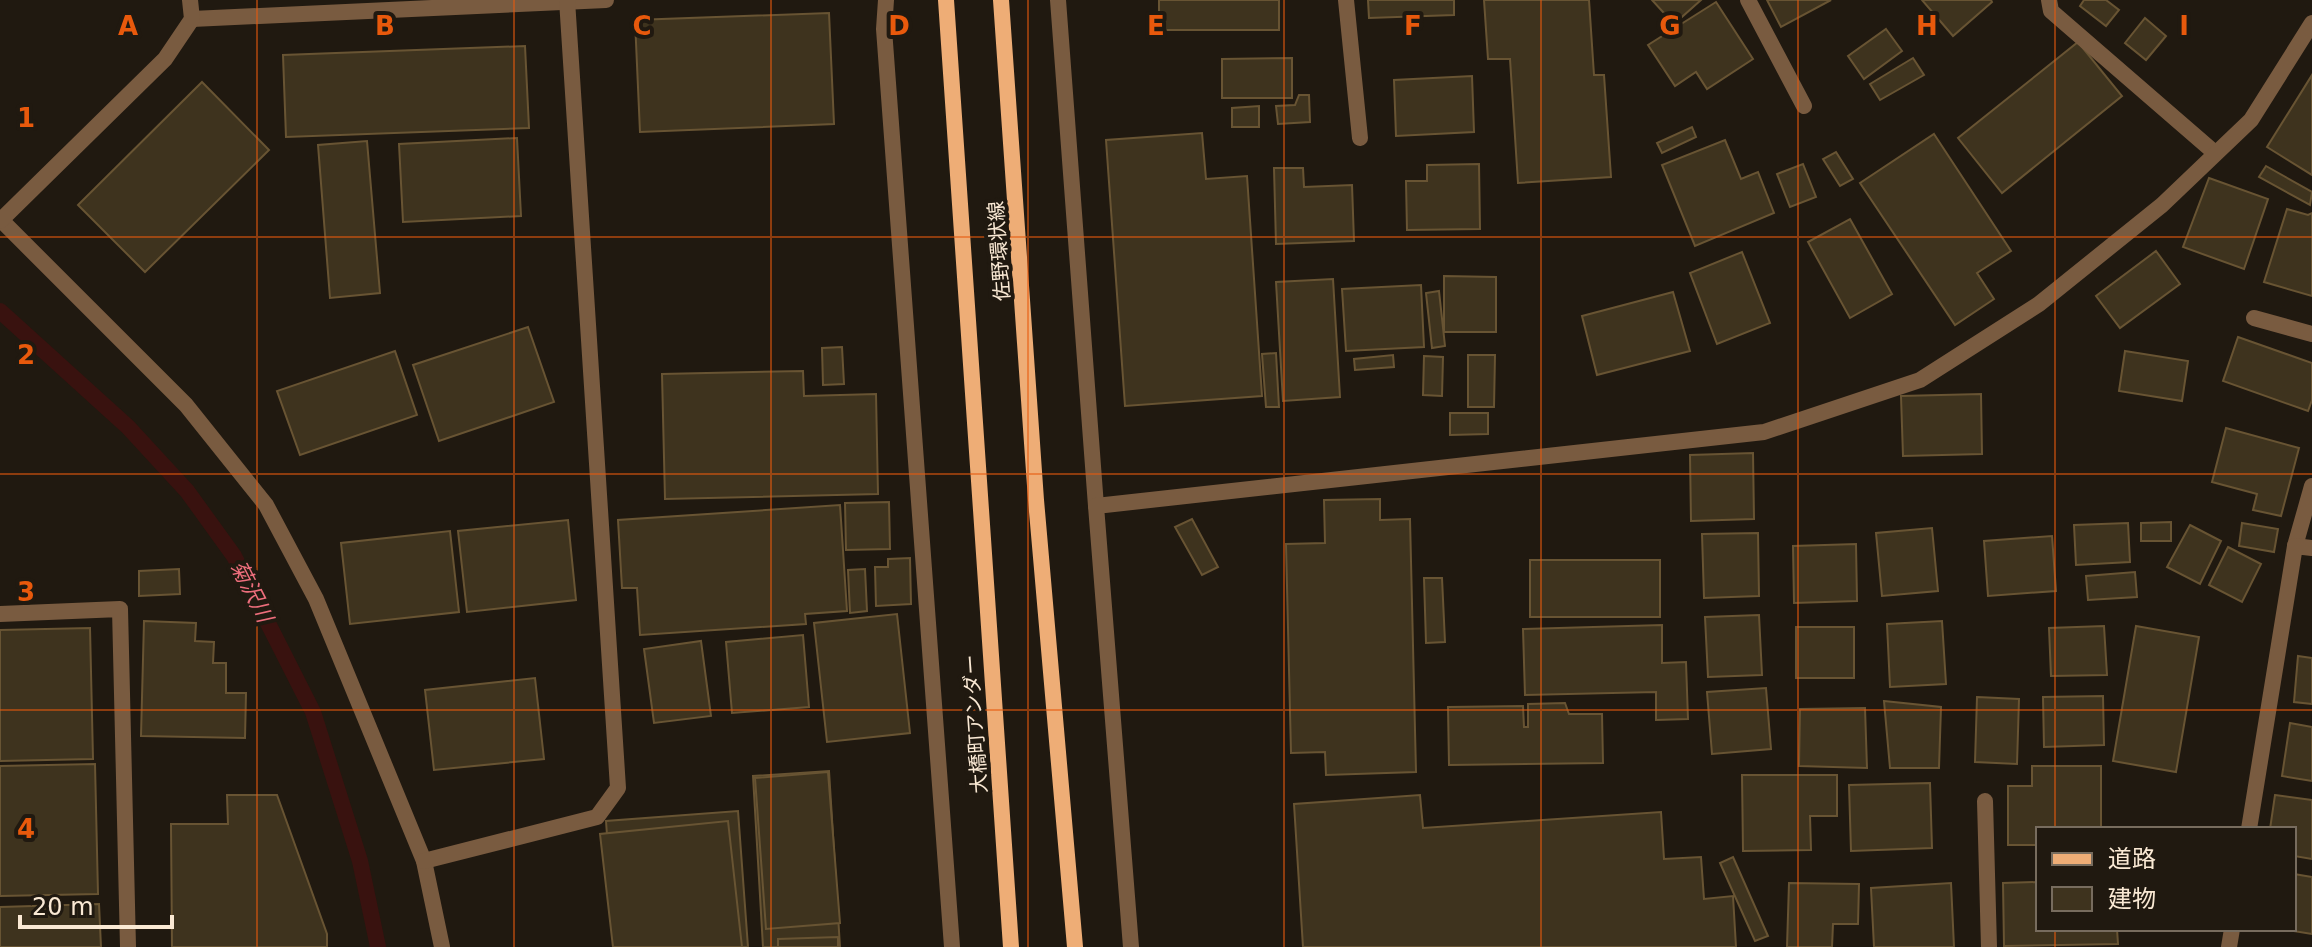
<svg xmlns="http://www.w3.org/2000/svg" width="2312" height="947" font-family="'DejaVu Sans','Noto Sans JP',sans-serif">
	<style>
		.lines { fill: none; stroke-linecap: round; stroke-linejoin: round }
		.stream { stroke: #39120f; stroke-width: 16 }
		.building { fill: #3e331e; stroke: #685433; stroke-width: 2 }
		.service { stroke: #795b40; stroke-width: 16 }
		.minor { stroke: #795b40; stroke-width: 16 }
		.tertiary { stroke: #795b40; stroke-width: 16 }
		.secondary { stroke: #eead76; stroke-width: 16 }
		.grid { fill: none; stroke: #e8590c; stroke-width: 2; stroke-opacity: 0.55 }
		.labels { text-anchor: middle; stroke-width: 8; stroke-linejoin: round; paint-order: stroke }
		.street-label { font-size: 20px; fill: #fae9d4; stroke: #201910 }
		.water-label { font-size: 22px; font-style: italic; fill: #ed6e7c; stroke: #201910 }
		.grid-label { font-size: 26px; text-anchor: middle; font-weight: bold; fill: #e8590c; stroke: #201910; stroke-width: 8; stroke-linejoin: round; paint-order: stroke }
	</style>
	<rect width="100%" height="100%" fill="#201910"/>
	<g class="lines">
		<polyline class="stream" points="0,311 128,427 187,491 234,556 313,712 360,861 378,947"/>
	</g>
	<g class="building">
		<rect x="1159" y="0" width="120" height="30"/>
		<polygon points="1368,0 1454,0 1454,15 1369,18"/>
		<polygon points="1484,0 1589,0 1594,75 1604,75 1611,177 1518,183 1510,59 1488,59"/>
		<polygon points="1652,0 1701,0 1674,24"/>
		<polygon points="1767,0 1831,0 1781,27"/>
		<polygon points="1922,0 1991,0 1992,2 1953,36"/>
		<polygon points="2084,0 2106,0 2119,10 2106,26 2080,6"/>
		<polygon points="1716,2 1753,59 1707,89 1696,72 1675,86 1648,45"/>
		<polygon points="829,13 834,124 640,132 635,20"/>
		<polygon points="2145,18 2166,36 2146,60 2125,43"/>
		<polygon points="1886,29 1902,51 1864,79 1848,56"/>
		<polygon points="2078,42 2122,96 2002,193 1958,138"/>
		<polygon points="525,46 529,128 286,137 283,55"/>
		<polygon points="1292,58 1292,98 1222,98 1222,59"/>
		<polygon points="1913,58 1924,75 1880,100 1870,84"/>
		<polygon points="2312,75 2312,175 2267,147"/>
		<polygon points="1472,76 1474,132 1396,136 1394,80"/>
		<polygon points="202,82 269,150 145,272 78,205"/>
		<polygon points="1299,95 1309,95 1310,122 1278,124 1276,106 1295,105"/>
		<polygon points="1259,106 1259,127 1232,127 1232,108"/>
		<polygon points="1692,127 1696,137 1662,153 1657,143"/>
		<polygon points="1202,133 1206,179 1247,176 1262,396 1125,406 1106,140"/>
		<polygon points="1934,134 2011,251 1977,273 1994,299 1955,325 1860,183"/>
		<polygon points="517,138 521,216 403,222 399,144"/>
		<polygon points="1725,140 1741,179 1758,172 1774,213 1695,246 1662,165"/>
		<polygon points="367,141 380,293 330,298 318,145"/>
		<polygon points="1836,152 1853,179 1840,186 1823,159"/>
		<polygon points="1479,164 1480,229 1407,230 1406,181 1427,181 1427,165"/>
		<polygon points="1803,164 1816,197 1790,207 1777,174"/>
		<polygon points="2266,166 2312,192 2310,205 2259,177"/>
		<polygon points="1274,168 1303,168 1304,187 1352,185 1354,241 1276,244"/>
		<polygon points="2209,178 2268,199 2244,269 2183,247"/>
		<polygon points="2287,209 2308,215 2312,213 2312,296 2264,282"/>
		<polygon points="1850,219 1892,294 1850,318 1808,242"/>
		<polygon points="2156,251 2180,284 2120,328 2096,296"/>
		<polygon points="1742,252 1770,323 1717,344 1690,273"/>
		<polygon points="1444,276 1496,277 1496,332 1444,332"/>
		<polygon points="1333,279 1340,397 1283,401 1276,282"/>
		<polygon points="1421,285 1424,347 1346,351 1342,289"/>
		<polygon points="1439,291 1445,346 1432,348 1426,293"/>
		<polygon points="1673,292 1690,351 1597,375 1582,316"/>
		<polygon points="528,327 554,402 439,441 413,365"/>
		<polygon points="2238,337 2312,363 2312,400 2308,411 2223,381"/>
		<polygon points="842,347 844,384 823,385 822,348"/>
		<polygon points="395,351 417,415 300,455 277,391"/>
		<polygon points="2125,351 2188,361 2182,401 2119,391"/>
		<polygon points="1276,353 1279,407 1266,407 1262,354"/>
		<polygon points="1393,355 1394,367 1355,370 1354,359"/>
		<polygon points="1468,355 1495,355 1494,407 1468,407"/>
		<polygon points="1424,356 1443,357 1442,396 1423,395"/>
		<polygon points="803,371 804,396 876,394 878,494 665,499 662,374"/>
		<polygon points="1981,394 1982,454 1903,456 1901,396"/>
		<polygon points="1450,413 1488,413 1488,434 1450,435"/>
		<polygon points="2226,428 2299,448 2281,516 2253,510 2257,494 2212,482"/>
		<polygon points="1753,453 1754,519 1691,521 1690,455"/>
		<polygon points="1380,499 1380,520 1410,519 1416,772 1326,775 1325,752 1291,753 1286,544 1325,543 1324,500"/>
		<polygon points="889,502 890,549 846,550 845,503"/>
		<polygon points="840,505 847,611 805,614 806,624 640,635 637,588 622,588 618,520"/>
		<polygon points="1192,519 1218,567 1202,575 1175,527"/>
		<polygon points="568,520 576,600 467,612 458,531"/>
		<polygon points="2171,522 2171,541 2141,541 2141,523"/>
		<polygon points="2128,523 2130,562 2076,565 2074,525"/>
		<polygon points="2242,523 2278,529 2274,552 2239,546"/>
		<polygon points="2190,525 2221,541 2200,584 2167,567"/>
		<polygon points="1932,528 1938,591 1882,596 1876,533"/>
		<polygon points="450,531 459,612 350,624 341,543"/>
		<polygon points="1758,533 1759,596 1704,598 1702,534"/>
		<polygon points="2052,536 2056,591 1988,596 1984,541"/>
		<polygon points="1856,544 1857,601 1794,603 1793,546"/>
		<polygon points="2228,547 2261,564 2242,602 2209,585"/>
		<polygon points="910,558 911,604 876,606 875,567 888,567 888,559"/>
		<rect x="1530" y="560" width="130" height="57"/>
		<polygon points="179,569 180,594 139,596 139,571"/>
		<polygon points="865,569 867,611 850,613 848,570"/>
		<polygon points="2135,572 2137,597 2088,600 2086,576"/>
		<polygon points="1424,578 1442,578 1445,642 1426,643"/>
		<polygon points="897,614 910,733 827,742 814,623"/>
		<polygon points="1759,615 1762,675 1708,677 1705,617"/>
		<polygon points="144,621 196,623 195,641 214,642 213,663 226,663 226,693 246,693 245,738 141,736"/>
		<polygon points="1942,621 1946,684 1890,687 1887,624"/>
		<polygon points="1662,625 1662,663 1686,662 1688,719 1656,720 1656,692 1525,695 1523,629"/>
		<polygon points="2104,626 2107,675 2051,676 2049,628"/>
		<polygon points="2136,626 2199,637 2176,772 2113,761"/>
		<rect x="1796" y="627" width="58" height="51"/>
		<polygon points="90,628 93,759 0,761 0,630"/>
		<polygon points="803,635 809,707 732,713 726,642"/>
		<polygon points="701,641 711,716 654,723 644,649"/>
		<polygon points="2298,656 2312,658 2312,704 2294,702"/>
		<polygon points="535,678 544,759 434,770 425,690"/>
		<polygon points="1766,688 1771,749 1712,754 1707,692"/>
		<polygon points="2103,696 2104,745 2044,747 2043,697"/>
		<polygon points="1977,697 2019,699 2017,764 1975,762"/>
		<polygon points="1884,701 1941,707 1939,768 1890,768"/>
		<polygon points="1565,703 1569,714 1602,714 1603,763 1449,765 1448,707 1523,706 1524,727 1528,727 1528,704"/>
		<polygon points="1865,708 1867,768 1799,766 1800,709"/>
		<polygon points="2290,723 2312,727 2312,781 2282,776"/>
		<polygon points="95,764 98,894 0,896 0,766"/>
		<polygon points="2032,766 2101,766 2101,829 2038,829 2038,845 2008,845 2008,786 2032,786"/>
		<polygon points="829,771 840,947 763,947 753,776"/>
		<polygon points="828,772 840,923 766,929 755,778"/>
		<polygon points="1742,775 1837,775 1837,816 1810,816 1811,850 1743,851"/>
		<polygon points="1930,783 1932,848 1851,851 1849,785"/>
		<polygon points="227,795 277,795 327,934 327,947 172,947 171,824 228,824"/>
		<polygon points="1420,795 1423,828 1661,812 1664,859 1701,857 1704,899 1733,896 1736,947 1303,947 1294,804"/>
		<polygon points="2275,795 2312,800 2312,859 2294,856 2294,829 2270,829"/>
		<polygon points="738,811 748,947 615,947 606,821"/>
		<polygon points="728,821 742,947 613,947 600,834"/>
		<polygon points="1733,857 1768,936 1755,941 1720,863"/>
		<polygon points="2294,874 2312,877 2312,934 2281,929 2294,929"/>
		<polygon points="2038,882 2038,929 2117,929 2118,944 2004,946 2003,883"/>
		<polygon points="1789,883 1859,884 1858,924 1833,924 1832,947 1787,947"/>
		<polygon points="1951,883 1954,947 1874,947 1871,888"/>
		<polygon points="99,904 101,947 0,947 0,907"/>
		<polygon points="838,937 838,947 778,947 778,939"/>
	</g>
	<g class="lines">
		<g class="service">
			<polyline points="886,0 884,29 952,947"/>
			<polyline points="1058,0 1096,506"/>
			<polyline points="1346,0 1360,138"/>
			<polyline points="1748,0 1804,106"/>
			<polyline points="2049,0 2051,11 2215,153"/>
			<polyline points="2254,318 2312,334"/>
			<polyline points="0,614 120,609 128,947"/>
			<polyline points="1985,801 1989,947"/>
		</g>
		<g class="minor">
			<polyline points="192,19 606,0"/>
			<polyline points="0,219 186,405 266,505 316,599 424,861 442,947"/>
			<polyline points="2295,546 2312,486"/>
			<polyline points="2249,829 2295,546 2312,548"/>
			<polyline points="424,861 597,817 618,788 567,0"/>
			<polyline points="1131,947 1096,506 1764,432 1920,380 2039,304 2162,205 2251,120 2312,23"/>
			<polyline points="2229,947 2232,929"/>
		</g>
		<polyline class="tertiary" points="0,221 165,59 192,19 190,0"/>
		<g class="secondary">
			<polyline points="946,0 1011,947"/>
			<polyline points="1001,0 1036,500 1075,947"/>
		</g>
	</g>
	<path class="grid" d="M257 0V947M514 0V947M771 0V947M1028 0V947M1284 0V947M1541 0V947M1798 0V947M2055 0V829M0 237H2312M0 474H2312M0 710H2312M2055 929V947"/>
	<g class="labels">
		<g class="street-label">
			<text transform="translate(999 251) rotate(-94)" y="7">佐野環状線</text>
			<text transform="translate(975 724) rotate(-94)" y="7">大橋町アンダー</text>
		</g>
		<g class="water-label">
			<text transform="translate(252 591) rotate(63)" y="8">菊沢川</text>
		</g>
	</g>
	<g class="grid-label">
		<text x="128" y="35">A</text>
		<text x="385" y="35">B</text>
		<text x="642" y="35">C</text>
		<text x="899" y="35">D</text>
		<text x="1156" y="35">E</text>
		<text x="1413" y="35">F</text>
		<text x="1670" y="35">G</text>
		<text x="1927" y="35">H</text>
		<text x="2184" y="35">I</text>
		<text x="26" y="127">1</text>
		<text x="26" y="364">2</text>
		<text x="26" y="601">3</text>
		<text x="26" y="838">4</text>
	</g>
	<rect x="2036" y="827" width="260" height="104" fill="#201910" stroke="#776c5e" stroke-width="2"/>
	<rect x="2052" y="853" width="40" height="12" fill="#eead76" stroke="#776c5e" stroke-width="2"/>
	<text x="2108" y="867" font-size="24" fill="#fae9d4">道路</text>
	<rect x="2052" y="887" width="40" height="24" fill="#3e331e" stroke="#776c5e" stroke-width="2"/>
	<text x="2108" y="907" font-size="24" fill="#fae9d4">建物</text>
	<path d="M20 915v12h152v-12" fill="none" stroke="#fae9d4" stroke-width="4"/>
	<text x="32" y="915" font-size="24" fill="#fae9d4" stroke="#201910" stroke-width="6" paint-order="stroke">20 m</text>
</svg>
